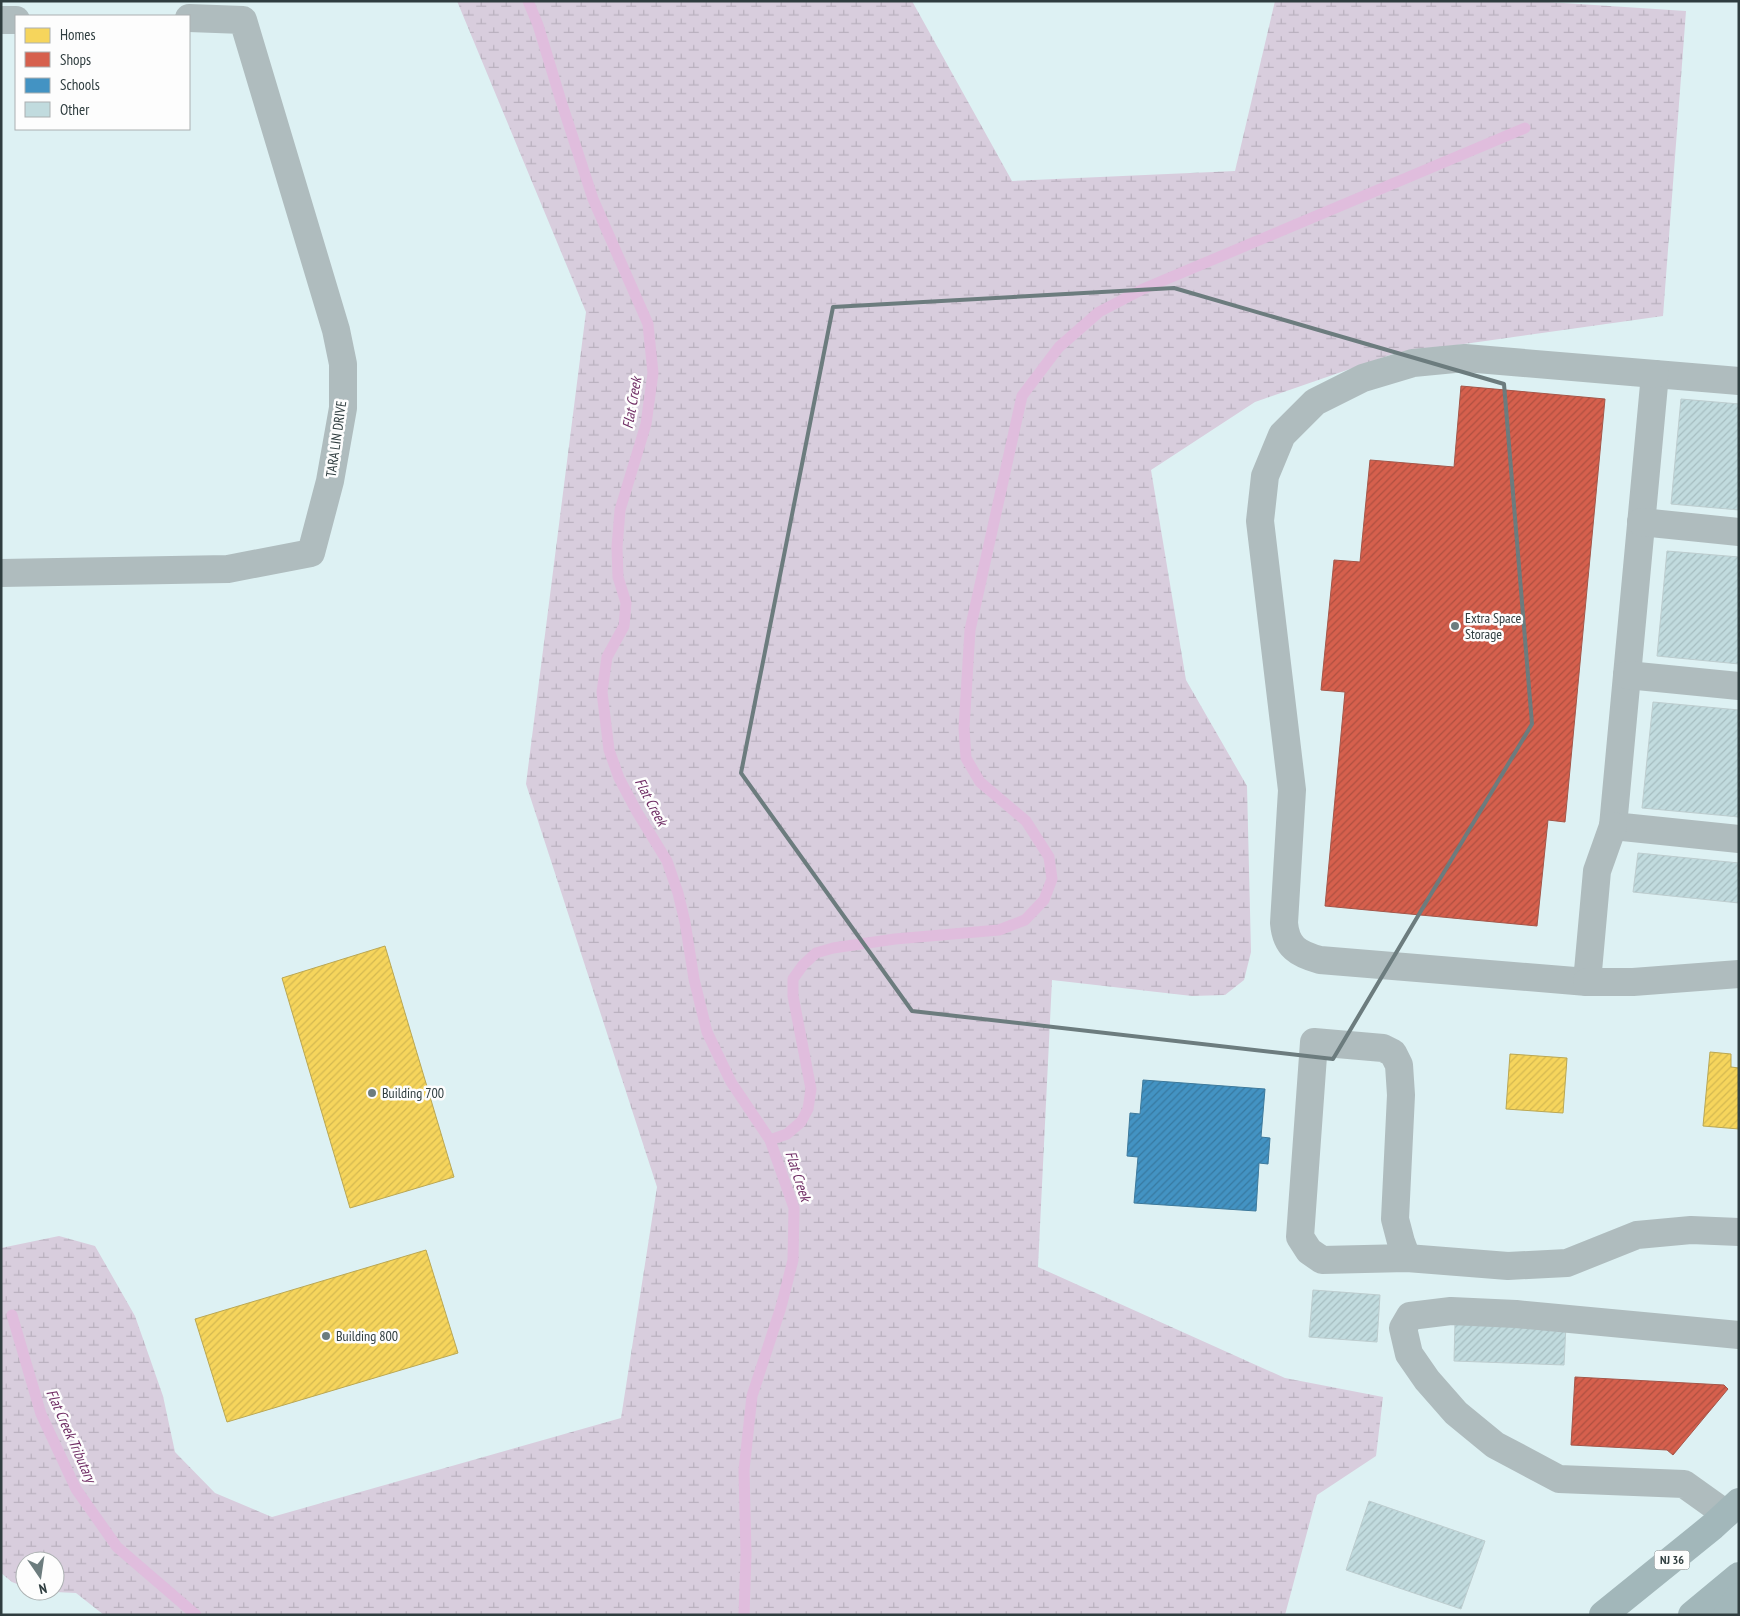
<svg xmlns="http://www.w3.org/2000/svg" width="1740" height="1616" font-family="'PT Sans Narrow',sans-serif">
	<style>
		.wetland { fill: url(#wetland-marsh) }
		.homes { fill: url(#homes-hatch); stroke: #baa753 }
		.shops { fill: url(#shops-hatch); stroke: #a45649 }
		.schools { fill: url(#schools-hatch); stroke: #3d799b }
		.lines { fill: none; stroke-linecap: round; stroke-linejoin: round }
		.stream { stroke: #e0bddd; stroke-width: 11 }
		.building { fill: url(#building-hatch); stroke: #bdcdcf }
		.minor { stroke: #afbcbe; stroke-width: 28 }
		.highway { stroke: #a2b7ba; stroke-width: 28 }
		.marked { fill: none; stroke: #6c7c7e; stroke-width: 4; stroke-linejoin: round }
		.poi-dot { fill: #6c7c7e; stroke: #fdfdfd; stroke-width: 2 }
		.labels { text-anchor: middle; stroke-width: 5; stroke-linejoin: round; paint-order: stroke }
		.shield { fill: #fdfdfd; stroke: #6d7778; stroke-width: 1 }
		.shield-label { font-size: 12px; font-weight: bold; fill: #2f3d3f }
		.street-label { font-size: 14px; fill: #2f3d3f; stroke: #fdfdfd }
		.poi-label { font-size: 14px; fill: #2f3d3f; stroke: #fdfdfd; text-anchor: start }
		.water-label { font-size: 15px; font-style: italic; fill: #702e65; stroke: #fdfdfd }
	</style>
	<defs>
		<pattern id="wetland-marsh" width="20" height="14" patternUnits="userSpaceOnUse" patternTransform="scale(1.25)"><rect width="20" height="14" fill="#d8cddd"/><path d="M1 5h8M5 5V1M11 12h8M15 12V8" fill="none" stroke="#bab1bf"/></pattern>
		<pattern id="homes-hatch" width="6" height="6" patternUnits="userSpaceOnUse" patternTransform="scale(1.25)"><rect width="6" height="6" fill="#f6d55c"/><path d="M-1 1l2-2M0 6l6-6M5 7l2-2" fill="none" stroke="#d3b851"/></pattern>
		<pattern id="shops-hatch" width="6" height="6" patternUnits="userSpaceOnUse" patternTransform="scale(1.25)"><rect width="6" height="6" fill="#d6604d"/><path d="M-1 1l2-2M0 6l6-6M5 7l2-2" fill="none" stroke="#ae5041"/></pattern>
		<pattern id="schools-hatch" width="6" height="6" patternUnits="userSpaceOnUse" patternTransform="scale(1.25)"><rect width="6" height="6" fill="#4393c3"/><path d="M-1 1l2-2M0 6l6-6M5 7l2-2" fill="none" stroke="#3879a0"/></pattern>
		<pattern id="building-hatch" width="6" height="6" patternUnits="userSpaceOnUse" patternTransform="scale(1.25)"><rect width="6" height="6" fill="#c1dbde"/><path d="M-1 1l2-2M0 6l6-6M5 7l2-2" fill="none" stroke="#a6bdc0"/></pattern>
	</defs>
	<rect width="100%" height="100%" fill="#ddf1f3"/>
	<polygon class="wetland" points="457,1 912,1 1012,181 1235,171 1275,1 1533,1 1686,11 1663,316 1393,354 1255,402 1151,470 1186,680 1247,786 1251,952 1244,980 1225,995 1192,996 1052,980 1038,1267 1285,1378 1383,1397 1376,1456 1317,1495 1285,1615 104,1615 76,1593 35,1591 55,1591 55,1561 25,1561 25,1587 12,1582 1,1573 1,1248 59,1236 95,1246 135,1316 163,1396 175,1452 215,1493 272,1517 621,1418 657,1187 526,784 586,312"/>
	<g class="homes">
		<polygon points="385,946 454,1177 350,1208 282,978"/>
		<polygon points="1710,1052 1731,1054 1731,1067 1739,1068 1739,1129 1703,1126"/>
		<polygon points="1510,1054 1567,1058 1563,1113 1506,1109"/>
		<polygon points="426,1250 458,1353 227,1422 195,1319"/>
	</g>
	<g class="shops">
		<polygon points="1461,386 1605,399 1565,822 1548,820 1537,926 1325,906 1345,692 1321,690 1334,560 1360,562 1370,460 1454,467"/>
		<polygon points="1575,1377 1724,1385 1728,1389 1673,1455 1667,1450 1571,1445"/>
	</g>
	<polygon class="schools" points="1143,1080 1265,1089 1261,1137 1270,1138 1268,1164 1259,1163 1256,1211 1134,1203 1138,1157 1127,1156 1130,1113 1140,1114"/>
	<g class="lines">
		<g class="stream">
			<polyline points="528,1 538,25 561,101 593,199 648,324 653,373 646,424 620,510 617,547 618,577 626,603 624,626 607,657 602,692 609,750 619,778 637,812 667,861 678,893 685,922 694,979 707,1032 731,1082 770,1140 794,1208 793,1260 781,1307 752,1396 744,1470 746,1554 744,1615"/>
			<polyline points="770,1140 787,1134 801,1122 808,1109 811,1089 793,996 793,979 803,965 816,953 833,948 895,939 999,930 1025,920 1044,900 1052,879 1049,857 1026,821 980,782 966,758 964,728 970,630 1022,396 1059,347 1099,312 1143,289 1525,128"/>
			<polyline points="12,1315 41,1414 76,1489 117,1547 196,1615"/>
		</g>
	</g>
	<g class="building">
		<polygon points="1681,399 1739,404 1739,510 1671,504"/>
		<polygon points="1667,551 1739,557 1739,664 1657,656"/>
		<polygon points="1653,702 1739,710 1739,817 1642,808"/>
		<polygon points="1638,853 1739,863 1739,903 1633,892"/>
		<polygon points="1313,1290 1380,1295 1377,1342 1309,1337"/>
		<polygon points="1455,1322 1566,1325 1564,1365 1454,1361"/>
		<polygon points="1369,1501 1485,1541 1461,1609 1346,1570"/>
	</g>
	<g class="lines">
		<g class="minor">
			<polyline points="1,20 16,20"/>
			<polyline points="1739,381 1655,374 1613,826 1739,839"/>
			<polyline points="1641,522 1739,532"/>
			<polyline points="1,573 228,569 311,553 330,481 343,408 343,364 336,330 243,20 189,18"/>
			<polyline points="1627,675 1739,686"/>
			<path d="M1613 826 1597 871 1587 982 1320 960C1298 954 1286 947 1284 923L1292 790 1260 521 1265 476 1282 435 1315 402 1363 378 1413 363 1465 358 1655 374"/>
			<polyline points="1587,982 1633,982 1739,974"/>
			<polyline points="1407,1258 1401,1242 1395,1219 1401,1095 1399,1065 1393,1053 1383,1048 1314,1042 1300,1237 1309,1251 1322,1260 1407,1258 1508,1266 1567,1263 1637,1235 1691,1230 1739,1232"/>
			<polyline points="1726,1514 1684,1484 1559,1479 1495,1445 1456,1413 1427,1380 1409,1354 1403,1328 1410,1316 1451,1311 1516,1314 1739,1335"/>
		</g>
		<g class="highway">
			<polyline points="1603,1615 1713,1526 1739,1502"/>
			<polyline points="1692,1615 1739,1576"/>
			<polyline points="1727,1615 1739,1597"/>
		</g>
	</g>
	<path class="marked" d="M1174 288 1504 384 1532 724 1333 1059 912 1011 741 773 833 307Z"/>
	<g class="poi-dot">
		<circle cx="1455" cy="626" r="5"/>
		<circle cx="372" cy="1093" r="5"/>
		<circle cx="326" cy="1336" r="5"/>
	</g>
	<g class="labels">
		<rect class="shield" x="1654.5" y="1550.5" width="35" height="19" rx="4"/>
		<g class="shield-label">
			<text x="1672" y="1564">NJ 36</text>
		</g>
		<g class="street-label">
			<text transform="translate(336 439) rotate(-82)" y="5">TARA LIN DRIVE</text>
		</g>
		<g class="poi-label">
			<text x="1465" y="623">Extra Space<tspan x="1465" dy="16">Storage</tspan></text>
			<text x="382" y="1098">Building 700</text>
			<text x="336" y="1341">Building 800</text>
		</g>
		<g class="water-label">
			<text transform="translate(632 403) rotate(-80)" y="5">Flat Creek</text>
			<text transform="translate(651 802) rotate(62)" y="5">Flat Creek</text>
			<text transform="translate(798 1176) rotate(72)" y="5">Flat Creek</text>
			<text transform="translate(71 1436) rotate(66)" y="5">Flat Creek Tributary</text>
		</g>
	</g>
	<rect width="1740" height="1616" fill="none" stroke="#2f3d3f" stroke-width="5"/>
	<rect x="15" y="15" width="175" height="115" fill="#fdfdfd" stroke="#abb0b1"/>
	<rect x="25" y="28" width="25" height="15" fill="#f6d55c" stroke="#abb0b1"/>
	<text x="60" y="40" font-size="15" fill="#2f3d3f">Homes</text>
	<rect x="25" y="52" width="25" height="15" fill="#d6604d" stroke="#abb0b1"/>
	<text x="60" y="65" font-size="15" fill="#2f3d3f">Shops</text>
	<rect x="25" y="78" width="25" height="15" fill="#4393c3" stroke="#abb0b1"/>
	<text x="60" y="90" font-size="15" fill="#2f3d3f">Schools</text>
	<rect x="25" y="102" width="25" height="15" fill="#c1dbde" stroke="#abb0b1"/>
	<text x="60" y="115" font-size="15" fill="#2f3d3f">Other</text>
	<g transform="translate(40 1576) rotate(167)"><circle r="24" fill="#fdfdfd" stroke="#abb0b1"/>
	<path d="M0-4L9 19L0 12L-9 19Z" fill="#6c7c7e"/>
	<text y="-8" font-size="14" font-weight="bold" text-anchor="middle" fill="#2f3d3f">N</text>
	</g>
</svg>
